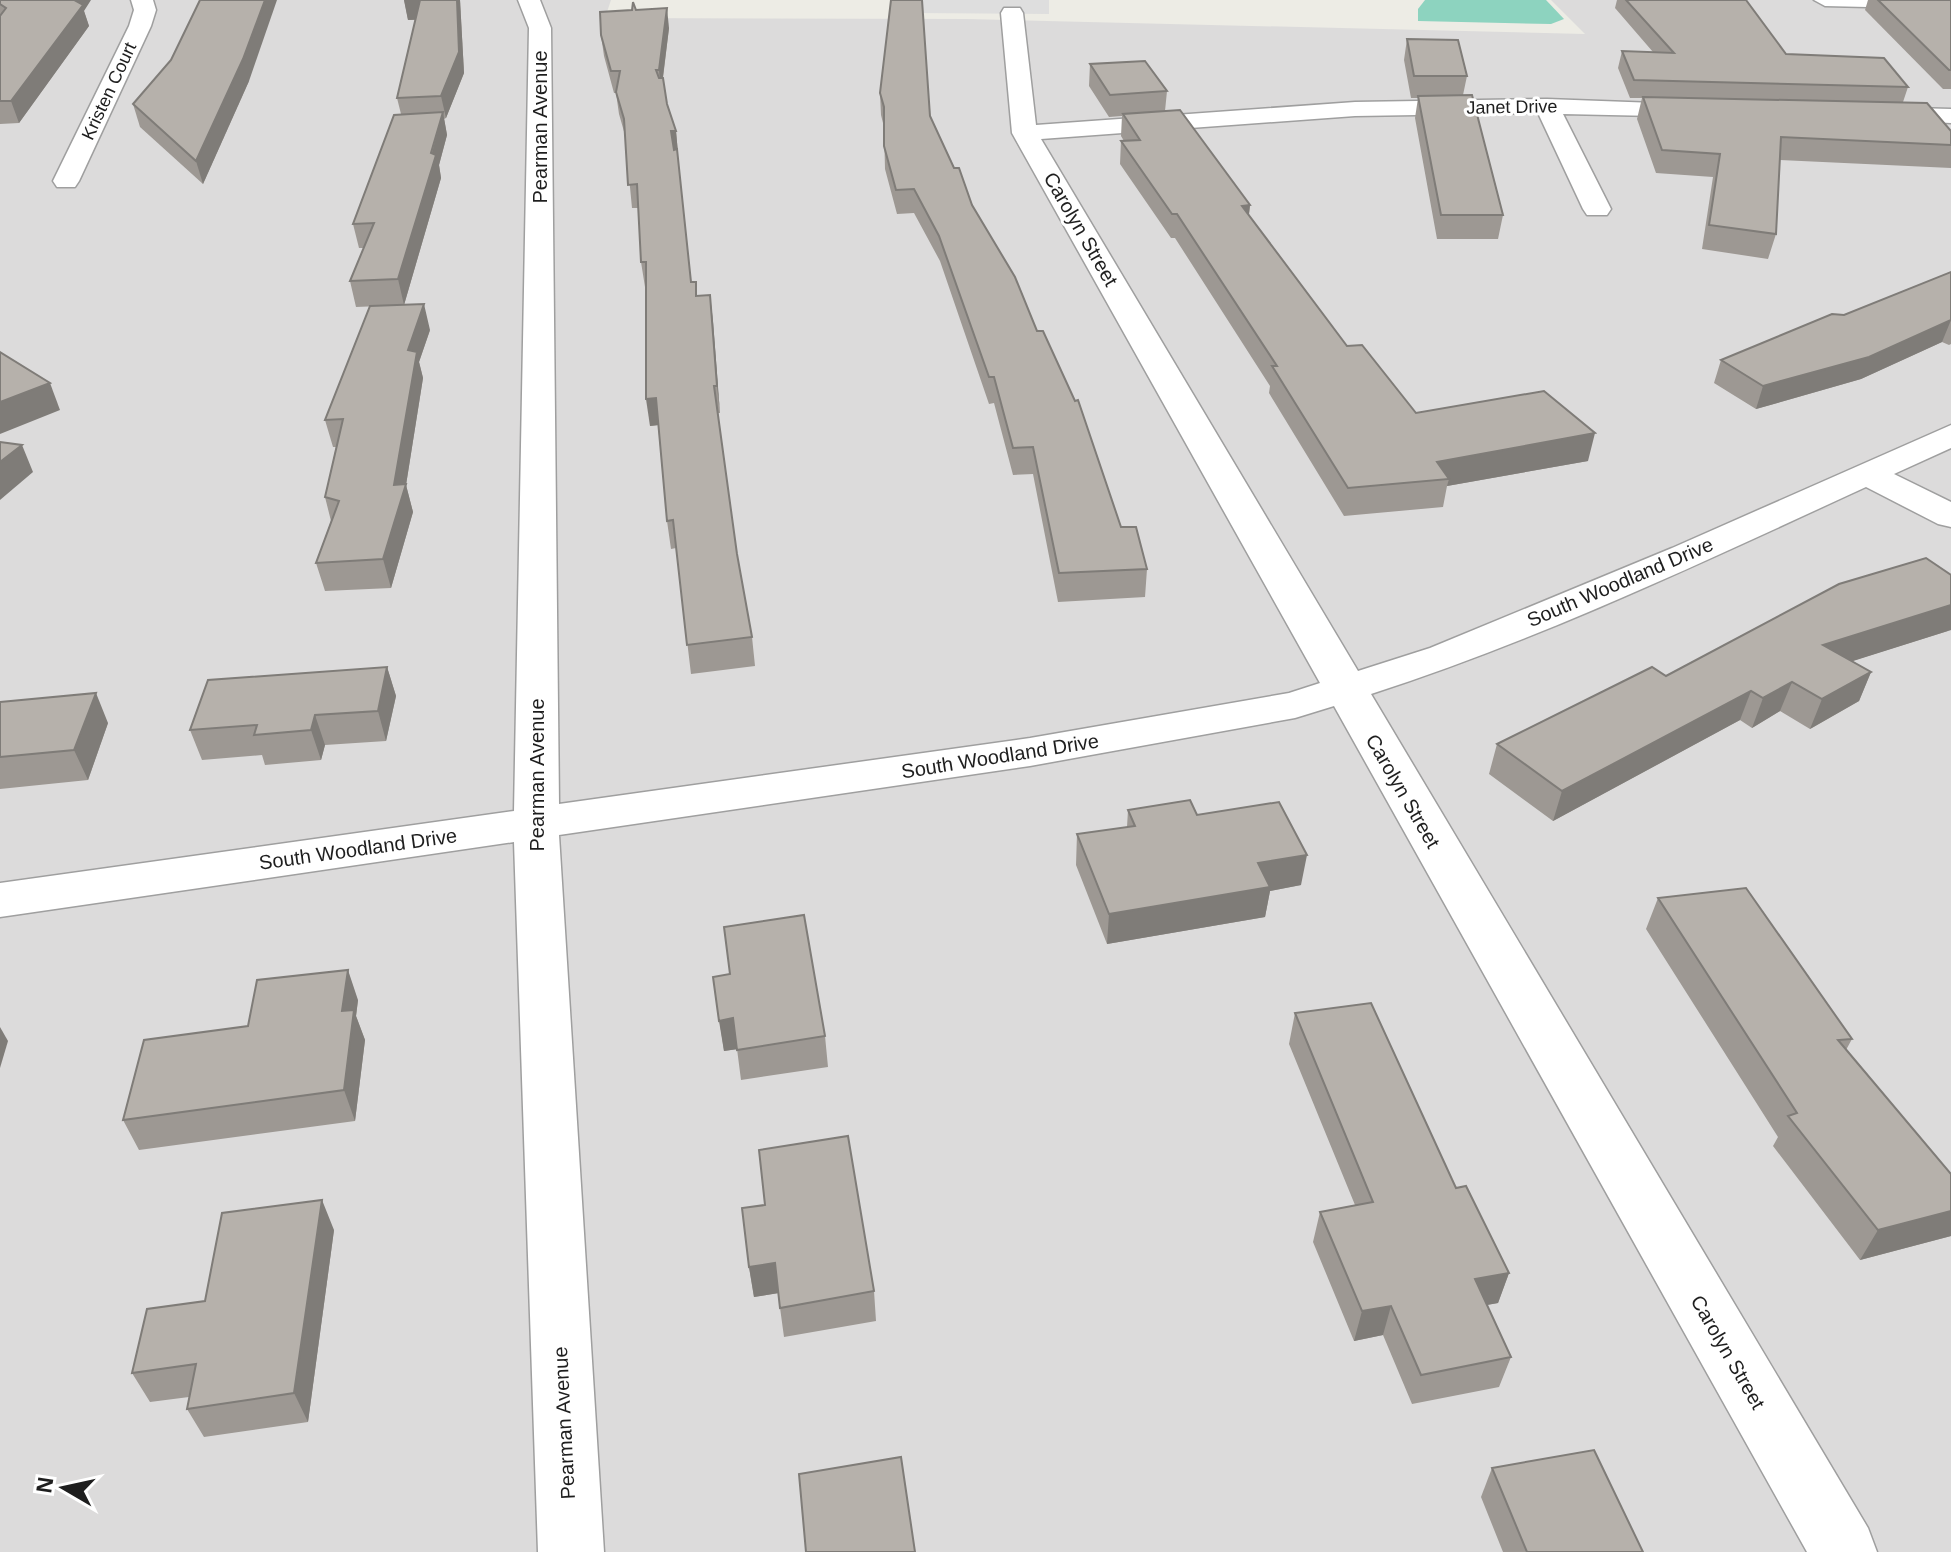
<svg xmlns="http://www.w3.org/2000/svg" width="1951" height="1552" font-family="Arial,sans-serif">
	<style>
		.residential { fill: #dcdbdb }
		.pitch { fill: #8dd3bf }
		.parking { fill: #dedede }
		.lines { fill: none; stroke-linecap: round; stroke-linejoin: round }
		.minor-casing { stroke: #9f9f9f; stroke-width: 3 }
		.minor { fill: #fff; fill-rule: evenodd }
		.wall { fill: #9d9893 }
		.shaded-wall { fill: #7f7c78 }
		.building { fill: #b6b1ab; stroke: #7f7c78; stroke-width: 2 }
		.labels { text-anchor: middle; stroke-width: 6; stroke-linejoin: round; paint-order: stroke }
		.far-street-label { font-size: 18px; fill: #1e1e1e; stroke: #fff }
		.street-label { font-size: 20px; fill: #1e1e1e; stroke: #fff }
	</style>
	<rect width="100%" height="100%" fill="#edece5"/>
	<polygon class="residential" points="0,0 611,0 605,18 967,19 1585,34 1551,0 1951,0 1951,1552 0,1552"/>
	<polygon class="pitch" points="1425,0 1546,0 1564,19 1551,24 1418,21 1418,9"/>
	<polygon class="parking" points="916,0 1049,0 1049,14 914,13"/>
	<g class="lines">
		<defs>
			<g id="minor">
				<polygon points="131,0 153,0 156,10 151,26 79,181 75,187 57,187 53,181 129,26 134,10"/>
				<path d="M518 0H540L551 28 559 804 1030 738 1289 693 1320 683 1012 133 1001 13 1004 8H1020L1023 13 1036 125 1355 102 1547 99 1710 105 1713 110 1710 115 1701 117 1563 114 1611 209 1607 215H1587L1583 209 1538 113 1355 116 1041 139 1358 671 1430 648 1672 548 1951 425V448L1894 474 1951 502V527L1938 524 1866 487C1703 562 1541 639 1371 694L1868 1528 1877 1552H1807L1334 706 1295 718 1030 766 559 835 604 1552H538L514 842 0 917V883L514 811 529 28Z"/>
				<polygon points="1814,0 1951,0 1951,9 1825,6"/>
				<polygon points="1877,107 1951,109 1951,123 1868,119 1865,114 1868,109"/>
			</g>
		</defs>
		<use href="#minor" class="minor-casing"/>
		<use href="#minor" class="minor"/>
	</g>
	<g class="wall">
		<polygon points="0,0 84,11 89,26 19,123 0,124"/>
		<polygon points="404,0 460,0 464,73 446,118 444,119 447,135 439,165 441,178 404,305 356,307 350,281 364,248 359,248 353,224 401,114 397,98 415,20 408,20"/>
		<polygon points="1617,0 1746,0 1786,54 1908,87 1903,102 1951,131 1951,168 1780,160 1776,234 1768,259 1702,249 1713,177 1656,173 1637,119 1642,98 1630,98 1618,68 1622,51 1653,52 1615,8"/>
		<polygon points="1868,0 1951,0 1951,89 1943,89 1865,10"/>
		<polygon points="636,10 669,28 663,78 667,104 676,131 678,153 677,153 691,282 697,296 710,295 720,413 718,413 737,554 752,637 755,666 691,674 676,548 671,549 667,521 658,425 650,426 646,287 645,287 641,262 638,208 632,208 625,135 619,114 616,93 614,93 604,56 601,35"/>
		<polygon points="1407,39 1467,76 1463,95 1503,215 1498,239 1437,239 1415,118 1418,98 1411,98 1404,60"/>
		<polygon points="1090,64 1167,91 1165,111 1250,205 1249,215 1347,346 1416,413 1588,461 1447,486 1443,507 1344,516 1269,393 1270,386 1175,238 1171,238 1120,164 1121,141 1124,141 1121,136 1122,116 1109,117 1089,86"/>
		<polygon points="249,81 203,184 140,127 133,104"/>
		<polygon points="880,93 930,116 972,205 1037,331 1121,527 1147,569 1145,597 1058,602 1033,474 1013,475 994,403 989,404 940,261 914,213 897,214 885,169 884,127 881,115"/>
		<polygon points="1951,272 1951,344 1949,345 1942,342 1861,379 1756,409 1714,383 1721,360 1844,315"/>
		<polygon points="430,330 419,362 423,378 406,485 413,512 391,588 325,591 316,563 331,521 325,497 336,447 333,447 325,420"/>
		<polygon points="1951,630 1852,661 1871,672 1859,701 1810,729 1780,711 1752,728 1740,720 1553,821 1489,774 1497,744 1666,676"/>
		<polygon points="387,667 396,696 386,741 325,745 321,760 265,765 262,755 202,760 190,730"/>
		<polygon points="0,702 108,723 88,780 0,789"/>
		<polygon points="1128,810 1197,815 1301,885 1270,891 1265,917 1107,944 1076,865 1077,834 1127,827"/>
		<polygon points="1658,898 1852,1039 1846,1050 1951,1174 1951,1236 1860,1260 1773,1146 1778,1137 1646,929"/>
		<polygon points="713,977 825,1036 828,1067 741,1080 737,1049 724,1051"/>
		<polygon points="358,1000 356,1016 365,1040 355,1121 139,1150 123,1120 248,1026"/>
		<polygon points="1295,1013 1456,1188 1509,1273 1498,1303 1486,1305 1511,1357 1499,1387 1412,1404 1383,1335 1354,1341 1313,1242 1320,1212 1355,1205 1289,1044"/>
		<polygon points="334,1230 308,1422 204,1437 187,1409 189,1397 150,1402 132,1373"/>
		<polygon points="749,1267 874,1291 876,1321 784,1337 778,1293 754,1297"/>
		<polygon points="1492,1468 1643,1552 1503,1552 1481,1497"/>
	</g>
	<g class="shaded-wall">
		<polygon points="73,0 91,0 84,11 89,26 19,123 11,101"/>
		<polygon points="265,0 277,0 249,81 203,184 196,161"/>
		<polygon points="404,0 420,0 424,19 408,20"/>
		<polygon points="457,0 460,0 464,73 446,118 441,96"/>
		<polygon points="667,8 669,28 661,92 659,70"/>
		<polygon points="443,112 447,135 439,165 441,178 404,305 398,279"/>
		<polygon points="671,131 676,131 678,153 674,154"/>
		<polygon points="1250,205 1247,229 1242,206"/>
		<polygon points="710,295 713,321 720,413 717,386"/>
		<polygon points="424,304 430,330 419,362 423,378 406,485 413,512 391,588 383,559 394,485 408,350"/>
		<polygon points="1951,320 1942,342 1861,379 1756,409 1763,386"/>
		<polygon points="50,383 60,410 0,434 0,402"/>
		<polygon points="656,398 659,425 650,426 646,399"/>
		<polygon points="1595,433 1588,461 1447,486 1449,479 1437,462"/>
		<polygon points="22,445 33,472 0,500 0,462"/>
		<polygon points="1951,605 1951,630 1812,674 1823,645"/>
		<polygon points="387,667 396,696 386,741 378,711"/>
		<polygon points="1871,672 1859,701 1810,729 1822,699"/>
		<polygon points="1792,682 1780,711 1752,728 1763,698"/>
		<polygon points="1751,691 1740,720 1553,821 1562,791"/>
		<polygon points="96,693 108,723 88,780 74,750"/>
		<polygon points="315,715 325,745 321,760 311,730"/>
		<polygon points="1307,855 1301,885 1270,891 1265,917 1107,944 1109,914 1258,863"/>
		<polygon points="348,970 358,1000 356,1016 365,1040 355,1121 344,1090 342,1011"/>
		<polygon points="733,1018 738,1049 724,1051 719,1021"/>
		<polygon points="0,1027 8,1041 0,1068"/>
		<polygon points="322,1200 334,1230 308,1422 294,1393"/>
		<polygon points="1951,1211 1951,1236 1860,1260 1878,1230"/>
		<polygon points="775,1263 779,1293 754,1297 749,1267"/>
		<polygon points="1509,1273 1498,1303 1465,1309 1475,1279"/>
		<polygon points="1391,1306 1383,1335 1354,1341 1362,1311"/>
	</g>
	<g class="building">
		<polygon points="0,0 74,0 83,5 11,101 0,101 0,16 6,8 0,4"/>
		<polygon points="200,0 265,0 243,59 196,161 133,104 171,60"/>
		<polygon points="420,0 457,0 459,52 441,96 397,98"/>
		<polygon points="891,0 922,0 930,116 954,168 959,168 972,205 1015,277 1037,331 1043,331 1075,401 1078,400 1121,527 1136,527 1147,569 1059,573 1033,447 1013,448 994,377 989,377 939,236 914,189 896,190 884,146 884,107 880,93"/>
		<polygon points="1626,0 1746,0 1786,54 1884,58 1908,87 1634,80 1622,51 1674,53"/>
		<polygon points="1878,0 1951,0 1951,70 1949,70"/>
		<polygon points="633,2 636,10 667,8 659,70 656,70 659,78 663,78 667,104 676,131 671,131 674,150 677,149 691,282 696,282 696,296 710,295 717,386 714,386 737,554 752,637 687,645 673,520 667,521 656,398 646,399 646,262 641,262 637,184 628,185 624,119 616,92 620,71 611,71 601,35 600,12 632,10"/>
		<polygon points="1407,39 1458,40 1467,76 1414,76"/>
		<polygon points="1145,61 1167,91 1110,95 1090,64"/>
		<polygon points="1472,95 1503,215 1441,215 1418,96"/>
		<polygon points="1643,97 1927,103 1951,131 1951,145 1781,137 1776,234 1709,225 1720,154 1662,150"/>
		<polygon points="1180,110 1250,205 1242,206 1347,346 1362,345 1416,413 1544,391 1595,433 1437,462 1449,479 1348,488 1272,366 1277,366 1177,214 1172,214 1121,141 1140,140 1123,114"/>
		<polygon points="443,112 431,153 436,155 398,279 350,281 374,223 353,224 394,115"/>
		<polygon points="1951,272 1951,320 1869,357 1763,386 1721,360 1832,314 1844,315"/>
		<polygon points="424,304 408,350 417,352 394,485 406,484 383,559 316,563 339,501 325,497 343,419 325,420 370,306"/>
		<polygon points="0,352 50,383 0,402"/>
		<polygon points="0,442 22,445 0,462"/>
		<polygon points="1926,558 1951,575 1951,605 1823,645 1871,672 1822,699 1792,682 1763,698 1751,691 1562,791 1497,744 1652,667 1666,676 1839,584"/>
		<polygon points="387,667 378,711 315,715 311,730 254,735 257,725 190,730 208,680"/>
		<polygon points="96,693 74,750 0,757 0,702"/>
		<polygon points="1190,800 1197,815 1279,802 1307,855 1258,863 1270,887 1109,914 1077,834 1135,826 1128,810"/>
		<polygon points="1746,888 1852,1039 1838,1040 1951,1174 1951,1211 1878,1230 1788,1116 1797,1113 1658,898"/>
		<polygon points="804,915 825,1036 737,1050 733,1018 719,1021 713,977 730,974 724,927"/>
		<polygon points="348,970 342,1011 354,1010 344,1090 123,1120 144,1040 248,1026 257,980"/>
		<polygon points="1371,1003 1456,1188 1466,1186 1509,1273 1475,1279 1511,1357 1421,1375 1391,1306 1362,1311 1320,1212 1373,1202 1295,1013"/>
		<polygon points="848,1136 874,1291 780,1308 775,1263 749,1267 742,1208 765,1205 759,1150"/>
		<polygon points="322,1200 294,1393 187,1409 196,1364 132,1373 147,1309 205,1301 222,1213"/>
		<polygon points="1594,1450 1643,1552 1527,1552 1492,1468"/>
		<polygon points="901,1457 915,1552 806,1552 799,1474"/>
	</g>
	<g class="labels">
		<g class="far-street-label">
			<text transform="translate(109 91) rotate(-65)" y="6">Kristen Court</text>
			<text transform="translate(1512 107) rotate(-1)" y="6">Janet Drive</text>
		</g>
		<g class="street-label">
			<text transform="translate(540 127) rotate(-90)" y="7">Pearman Avenue</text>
			<text transform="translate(1081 229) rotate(60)" y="7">Carolyn Street</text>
			<text transform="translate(1620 582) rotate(-23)" y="7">South Woodland Drive</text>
			<text transform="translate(1000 756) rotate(-9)" y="7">South Woodland Drive</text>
			<text transform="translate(537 775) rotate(-90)" y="7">Pearman Avenue</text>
			<text transform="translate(1403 791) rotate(60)" y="7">Carolyn Street</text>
			<text transform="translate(358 849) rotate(-8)" y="7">South Woodland Drive</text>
			<text transform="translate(1728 1352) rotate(60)" y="7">Carolyn Street</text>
			<text transform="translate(564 1423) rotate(-93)" y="7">Pearman Avenue</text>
		</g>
	</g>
	<g transform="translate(64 1488) rotate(279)" stroke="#ffffff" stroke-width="6" paint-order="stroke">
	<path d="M0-6L14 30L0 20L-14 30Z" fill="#1e1e1e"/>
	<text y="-12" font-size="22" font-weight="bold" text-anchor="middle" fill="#1e1e1e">N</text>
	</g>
</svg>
